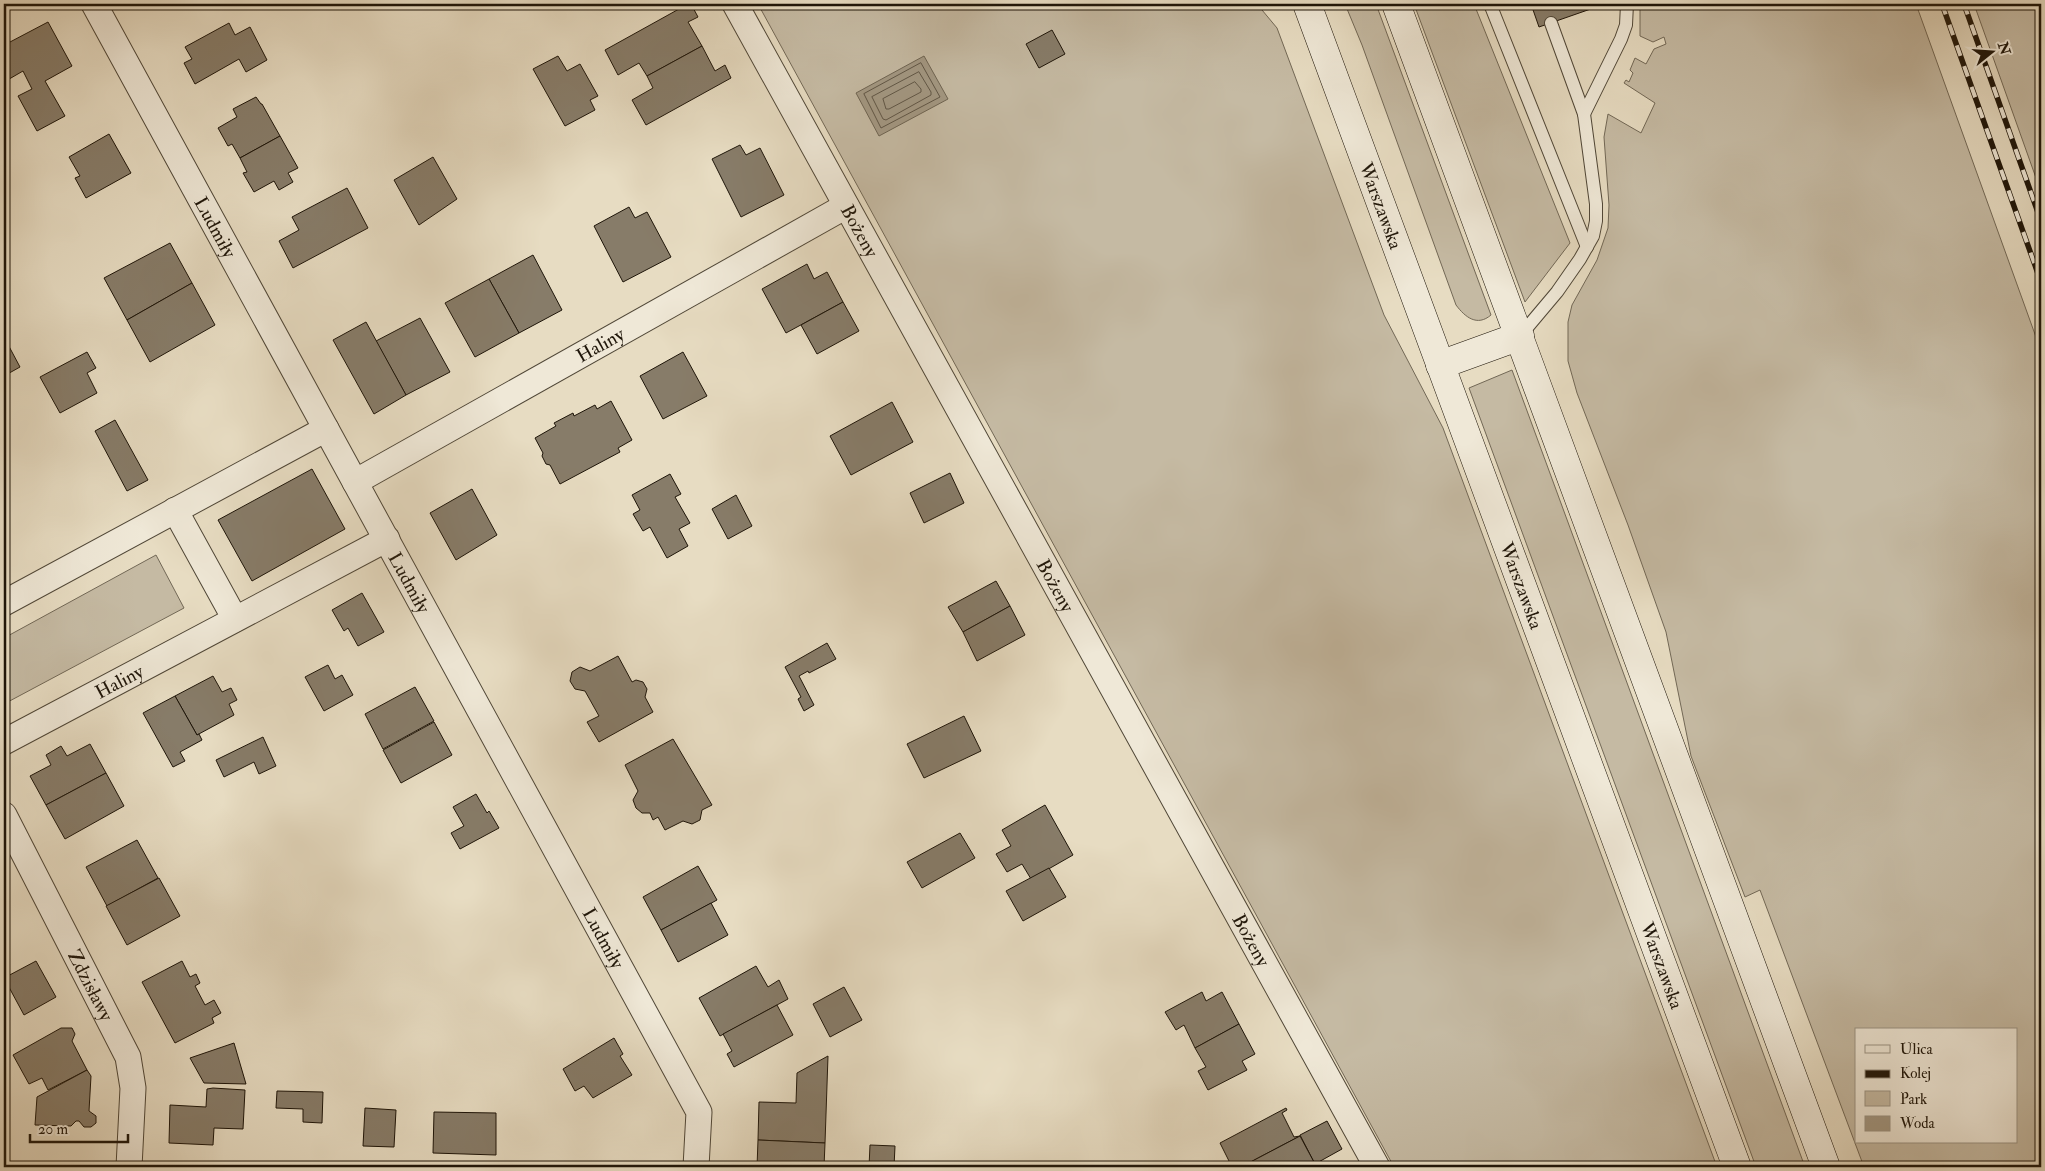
<svg xmlns="http://www.w3.org/2000/svg" width="2045" height="1171" font-family="'IM FELL Double Pica',serif">
	<style>
		.green { fill: #c5baa3; stroke: #726856; fill-rule: evenodd }
		.water { fill: #a39883; stroke: #6e6452 }
		.lines { fill: none; stroke-linecap: round; stroke-linejoin: round }
		.shore { stroke: #605646; stroke-width: 1 }
		.building { fill: #877c69; stroke: #1e1509 }
		.lane-casing { stroke: #504737; stroke-width: 14 }
		.street-casing { stroke: #504737; stroke-width: 27 }
		.secondary-casing { stroke: #1e1509; stroke-width: 29 }
		.lane { stroke: #efe8d7; stroke-width: 12 }
		.street { stroke: #efe8d7; stroke-width: 25 }
		.secondary { stroke: #efe8d7; stroke-width: 28 }
		.rail-casing { stroke: #1e1509; stroke-width: 5.5 }
		.rail { stroke: #efe8d7; stroke-width: 4; stroke-dasharray: 11; stroke-linecap: butt }
		.labels { text-anchor: middle; stroke-width: 4.5; stroke-linejoin: round; paint-order: stroke }
		.street-label { font-size: 19px; fill: #1e1509; stroke: #efe8d7 }
	</style>
	<rect width="100%" height="100%" fill="#e7dcc2"/>
	<filter id="stains"><feTurbulence type="fractalNoise" baseFrequency=".004" numOctaves="4"/><feColorMatrix values="0 0 0 0 .2 0 0 0 0 .09 0 0 0 0 .02 0 0 0 .5 -.17"/></filter>
	<radialGradient id="worn" r=".72"><stop offset=".6" stop-color="#630" stop-opacity="0"/><stop offset="1" stop-color="#630" stop-opacity=".3"/></radialGradient>
	<g class="green">
		<polygon points="758,4 1257,4 1277,28 1384,315 1443,428 1717,1167 1394,1167"/>
		<path d="M1345 4H1376L1491 315C1477 327 1465 317 1456 305L1362 45Z"/>
		<polygon points="1414,4 1474,4 1570,243 1525,302"/>
		<path d="M1640 4H1916L2041 351V1167H1864L1760 890 1745 897 1691 756 1666 632 1628 525 1577 393 1568 361V322L1572 305 1597 260 1608 228 1609 205 1604 137 1608 114 1641 133 1655 103 1624 83 1626 80 1629 82 1633 73 1630 70 1635 58 1646 64 1654 49 1666 44 1664 37 1653 42 1640 36ZM1856 1030H2016V1142H1856Z"/>
		<polygon points="1974,4 2041,4 2041,192"/>
		<polygon points="1512,370 1805,1167 1756,1167 1469,388"/>
		<polygon points="156,555 184,608 4,704 4,638"/>
	</g>
	<polygon class="water" points="924,56 948,99 879,136 856,93"/>
	<g class="lines">
		<g class="shore">
			<polygon points="921,63 940,97 881,128 864,94"/>
			<polygon points="919,72 931,92 931,95 886,120 883,119 872,97"/>
			<polygon points="915,82 921,89 921,92 889,109 886,109 883,99"/>
		</g>
	</g>
	<g class="building">
		<polygon points="688,4 691,4 698,17 688,22 702,46 647,76 639,63 618,75 605,50"/>
		<polygon points="1531,4 1605,4 1539,27"/>
		<polygon points="48,22 72,66 45,81 65,116 37,131 18,96 32,89 23,71 4,82 4,36 6,35 10,42"/>
		<polygon points="229,23 235,35 250,27 267,60 246,72 239,59 195,84 184,63 192,59 185,47"/>
		<polygon points="1052,30 1065,54 1039,68 1026,44"/>
		<polygon points="702,46 715,71 725,65 731,78 646,125 632,100 653,88 647,76"/>
		<polygon points="558,56 567,71 580,64 598,96 590,100 595,110 565,126 533,69"/>
		<polygon points="256,97 261,104 262,104 280,136 240,158 232,144 228,146 218,128 237,117 233,109"/>
		<polygon points="109,134 131,173 86,198 75,178 80,176 69,157"/>
		<polygon points="280,136 298,168 288,173 293,182 279,190 274,181 254,192 243,173 247,172 240,158"/>
		<polygon points="740,145 746,155 760,148 784,195 741,217 712,159"/>
		<polygon points="433,157 457,199 419,225 394,180"/>
		<polygon points="347,188 368,228 293,268 279,241 299,230 292,217"/>
		<polygon points="629,207 635,218 647,212 671,257 623,282 594,226"/>
		<polygon points="170,243 192,283 127,320 104,278"/>
		<polygon points="533,255 562,310 519,333 489,279"/>
		<polygon points="807,264 814,279 827,272 843,302 786,333 762,289"/>
		<polygon points="489,279 519,333 475,357 445,303"/>
		<polygon points="192,283 215,325 150,362 127,320"/>
		<polygon points="843,302 859,331 817,354 801,325"/>
		<polygon points="420,318 450,372 406,395 376,341"/>
		<polygon points="366,322 406,395 374,414 333,340"/>
		<polygon points="4,337 20,367 4,376"/>
		<polygon points="87,352 96,368 87,373 97,393 60,413 40,377"/>
		<polygon points="683,352 707,396 663,419 640,376"/>
		<polygon points="611,401 632,440 618,448 620,452 560,484 550,465 546,464 542,456 543,453 535,438 556,426 554,423 573,413 574,416 595,405 597,409"/>
		<polygon points="892,402 913,442 851,475 830,436"/>
		<polygon points="115,420 148,480 127,491 95,431"/>
		<polygon points="312,469 345,529 252,581 218,520"/>
		<polygon points="950,473 964,503 924,523 910,493"/>
		<polygon points="670,474 681,494 675,497 690,523 679,529 688,546 667,558 650,527 643,531 633,514 640,510 632,495"/>
		<polygon points="472,489 497,535 456,560 430,513"/>
		<polygon points="736,495 752,526 728,539 712,509"/>
		<polygon points="996,581 1010,606 963,632 948,607"/>
		<polygon points="362,593 384,632 358,646 348,628 344,631 332,610"/>
		<polygon points="1010,606 1025,635 977,661 963,632"/>
		<polygon points="827,643 836,659 809,673 808,671 799,676 814,705 804,711 798,699 801,697 785,667"/>
		<polygon points="618,656 632,682 636,680 643,682 647,689 645,697 653,712 599,742 587,722 599,716 585,691 575,689 570,681 572,672 580,667 590,671"/>
		<polygon points="328,665 335,679 342,675 353,695 324,711 305,677"/>
		<polygon points="213,676 222,692 231,688 237,700 229,704 234,715 197,735 175,696"/>
		<polygon points="415,687 434,721 383,749 365,714"/>
		<polygon points="175,696 197,735 199,734 202,740 180,752 185,761 173,767 143,713"/>
		<polygon points="964,716 981,751 924,778 907,744"/>
		<polygon points="434,722 452,755 401,783 383,750"/>
		<polygon points="263,737 276,766 259,774 254,762 224,777 216,760"/>
		<polygon points="673,739 712,805 702,810 700,820 692,824 683,821 665,830 658,817 653,820 650,813 642,813 636,808 633,800 638,791 625,765"/>
		<polygon points="90,744 106,773 46,805 30,776 51,765 46,755 61,746 67,756"/>
		<polygon points="106,773 124,806 65,839 46,805"/>
		<polygon points="476,794 487,813 489,811 499,828 460,849 451,833 464,826 453,807"/>
		<polygon points="1045,805 1073,855 1031,879 1022,864 1007,872 996,854 1011,846 1002,830"/>
		<polygon points="960,833 975,858 922,888 907,862"/>
		<polygon points="137,840 158,878 107,906 86,867"/>
		<polygon points="698,866 717,900 661,930 643,897"/>
		<polygon points="1049,868 1066,897 1023,921 1006,891"/>
		<polygon points="159,878 180,916 127,945 106,906"/>
		<polygon points="711,903 728,935 678,962 661,930"/>
		<polygon points="36,961 56,997 24,1015 4,978"/>
		<polygon points="182,961 190,977 196,974 200,983 195,986 205,1005 214,1000 221,1013 212,1018 214,1023 175,1043 142,982"/>
		<polygon points="756,966 768,987 779,980 788,999 720,1036 699,998"/>
		<polygon points="844,987 862,1020 830,1037 813,1004"/>
		<polygon points="1202,992 1206,1001 1222,992 1239,1024 1195,1048 1184,1025 1176,1030 1165,1012"/>
		<polygon points="777,1005 793,1035 734,1067 727,1054 732,1051 723,1034"/>
		<polygon points="1239,1024 1255,1054 1242,1061 1247,1070 1208,1090 1198,1071 1206,1067 1195,1048"/>
		<polygon points="61,1028 72,1028 75,1034 72,1041 87,1070 48,1090 42,1078 29,1084 13,1055"/>
		<polygon points="614,1038 623,1054 620,1056 632,1075 593,1098 584,1086 575,1091 563,1069"/>
		<polygon points="234,1043 246,1084 204,1083 190,1058"/>
		<polygon points="828,1056 825,1143 758,1140 759,1102 796,1103 797,1073"/>
		<polygon points="87,1070 91,1076 89,1111 96,1116 96,1123 91,1127 84,1127 79,1121 76,1121 71,1126 35,1125 37,1097"/>
		<polygon points="213,1088 245,1090 243,1129 214,1128 213,1145 169,1143 170,1105 206,1107 207,1089"/>
		<polygon points="277,1091 323,1092 322,1123 303,1122 303,1109 276,1108"/>
		<polygon points="365,1108 396,1110 394,1147 363,1146"/>
		<polygon points="1286,1108 1287,1110 1282,1113 1294,1137 1300,1136 1241,1167 1232,1167 1220,1143"/>
		<polygon points="434,1112 496,1113 496,1155 433,1153"/>
		<polygon points="1327,1121 1342,1149 1315,1164 1300,1135"/>
		<polygon points="1300,1136 1315,1164 1309,1167 1241,1167"/>
		<polygon points="758,1140 825,1143 824,1167 757,1167"/>
		<polygon points="870,1145 895,1146 894,1167 869,1167"/>
		<polygon points="48,1165 94,1167 48,1167"/>
	</g>
	<g class="lines">
		<defs>
			<g id="lane">
				<polyline points="1490,4 1587,247"/>
				<polyline points="1584,114 1621,39 1626,25 1627,4"/>
				<polyline points="1520,336 1557,292 1580,259 1593,236 1596,221 1596,204 1584,114 1551,23"/>
			</g>
			<g id="street">
				<path id="s1" d="M94 4 699 1112 696 1167"/>
				<path id="s2" d="M735 4 1377 1167"/>
				<path id="s3" d="M355 482 846 206"/>
				<polyline points="175,510 235,619"/>
				<polyline points="4,603 326,429"/>
				<path id="s4" d="M4 742 387 539"/>
				<path id="s5" d="M4 815 128 1057 133 1088 129 1167"/>
			</g>
			<g id="secondary">
				<path id="s6" d="M1307 4 1737 1167"/>
				<polyline points="1396,4 1826,1167"/>
				<polyline points="1440,365 1520,336"/>
			</g>
		</defs>
		<use href="#lane" class="lane-casing"/>
		<use href="#street" class="street-casing"/>
		<use href="#secondary" class="secondary-casing"/>
		<use href="#lane" class="lane"/>
		<use href="#street" class="street"/>
		<use href="#secondary" class="secondary"/>
		<defs>
			<g id="rail">
				<polyline points="1942,4 2041,282"/>
				<polyline points="1964,4 2041,221"/>
			</g>
		</defs>
		<use href="#rail" class="rail-casing"/>
		<use href="#rail" class="rail"/>
	</g>
	<g class="labels">
		<g class="street-label">
			<text dy="7" stroke="none"><textPath href="#s6" startOffset="215">Warszawska</textPath></text>
			<text dy="7" stroke="none"><textPath href="#s1" startOffset="254">Ludmiły</textPath></text>
			<text dy="7" stroke="none"><textPath href="#s2" startOffset="259">Bożeny</textPath></text>
			<text dy="7" stroke="none"><textPath href="#s3" startOffset="281">Haliny</textPath></text>
			<text dy="7" stroke="none"><textPath href="#s1" startOffset="659">Ludmiły</textPath></text>
			<text dy="7" stroke="none"><textPath href="#s2" startOffset="664">Bożeny</textPath></text>
			<text dy="7" stroke="none"><textPath href="#s6" startOffset="620">Warszawska</textPath></text>
			<text dy="7" stroke="none"><textPath href="#s4" startOffset="130">Haliny</textPath></text>
			<text dy="7" stroke="none"><textPath href="#s1" startOffset="1064">Ludmiły</textPath></text>
			<text dy="7" stroke="none"><textPath href="#s2" startOffset="1069">Bożeny</textPath></text>
			<text dy="7" stroke="none"><textPath href="#s6" startOffset="1025">Warszawska</textPath></text>
			<text dy="7" stroke="none"><textPath href="#s5" startOffset="191">Zdzisławy</textPath></text>
		</g>
	</g>
	<rect width="2045" height="1171" fill="none" stroke="#e7dcc2" stroke-width="20"/>
	<rect x="5" y="5" width="2035" height="1161" fill="none" stroke="#1e1509" stroke-width="2.5"/>
	<rect x="10" y="10" width="2025" height="1151" fill="none" stroke="#1e1509"/>
	<rect x="1855" y="1028" width="162" height="115" fill="#efe8d7" stroke="#9b9485"/>
	<rect x="1865" y="1045" width="25" height="8" fill="#efe8d7" stroke="#9b9485"/>
	<text x="1900" y="1054" font-size="15" fill="#1e1509">Ulica</text>
	<rect x="1865" y="1070" width="25" height="8" fill="#1e1509" stroke="#9b9485"/>
	<text x="1900" y="1078" font-size="15" fill="#1e1509">Kolej</text>
	<rect x="1865" y="1091" width="25" height="15" fill="#c5baa3" stroke="#9b9485"/>
	<text x="1900" y="1104" font-size="15" fill="#1e1509">Park</text>
	<rect x="1865" y="1116" width="25" height="15" fill="#a39883" stroke="#9b9485"/>
	<text x="1900" y="1128" font-size="15" fill="#1e1509">Woda</text>
	<g transform="translate(1992 52) rotate(73)" stroke="#efe8d7" stroke-width="4" paint-order="stroke">
	<path d="M0-4L9 19L0 12L-9 19Z" fill="#1e1509"/>
	<text y="-8" font-size="14" font-weight="bold" text-anchor="middle" fill="#1e1509">N</text>
	</g>
	<path d="M30 1134v8h98v-8" fill="none" stroke="#1e1509" stroke-width="2.5"/>
	<text x="38" y="1134" font-size="15" fill="#1e1509" stroke="#efe8d7" stroke-width="4" paint-order="stroke">20 m</text>
	<rect width="100%" height="100%" filter="url(#stains)"/>
	<rect width="100%" height="100%" fill="url(#worn)"/>
</svg>
